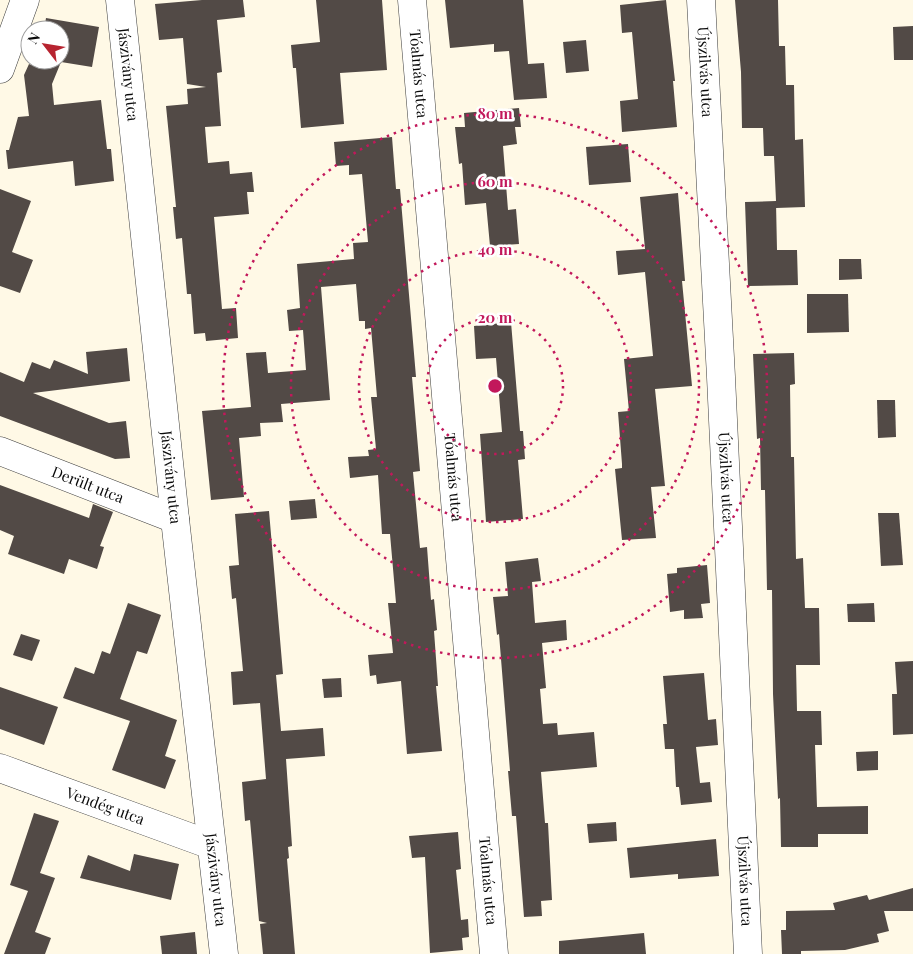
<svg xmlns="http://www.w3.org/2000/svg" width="913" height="954" font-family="'Playfair Display',serif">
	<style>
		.building { fill: #524a46 }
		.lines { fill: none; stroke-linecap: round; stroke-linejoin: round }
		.minor-casing { stroke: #3d3d3d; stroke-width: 29 }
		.minor { stroke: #fff; stroke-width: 28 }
		.ring { fill: none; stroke: #c2185b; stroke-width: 2.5; stroke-dasharray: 2.5 5 }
		.labels { text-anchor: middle; stroke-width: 5; stroke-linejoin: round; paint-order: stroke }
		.street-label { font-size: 15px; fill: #0a0a0a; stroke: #fff }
		.centre { fill: #c2185b; stroke: #fff; stroke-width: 2.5 }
		.ring-label { font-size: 15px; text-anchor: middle; font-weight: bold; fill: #c2185b; stroke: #fff; stroke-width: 5; stroke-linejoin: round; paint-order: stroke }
	</style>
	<rect width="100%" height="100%" fill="#fff9e6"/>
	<g class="building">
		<polygon points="202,0 243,0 245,17 217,20 222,72 217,73 221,126 205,127 208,163 229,161 230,174 252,172 254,192 247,192 249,214 214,217 222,309 236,308 238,338 206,341 205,333 194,334 191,294 187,294 182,238 176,239 173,207 176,207 166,106 188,104 187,89 206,87 187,84 183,38 159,40 155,4"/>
		<polygon points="316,0 382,0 387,70 340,73 344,124 301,128 296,68 293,68 291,45 320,42"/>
		<polygon points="445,0 523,0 528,64 544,63 547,98 514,100 509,51 494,52 494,44 450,48"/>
		<polygon points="666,0 675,81 673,81 677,127 622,132 620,101 638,99 632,32 622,33 620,5"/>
		<polygon points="735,0 778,0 779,46 785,46 786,85 794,85 795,140 803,139 805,207 776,208 776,203 777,250 797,250 798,285 748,286 745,202 776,201 774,156 764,156 763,128 742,128 741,72"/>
		<polygon points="46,18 99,27 92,67 61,62 52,84 54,105 101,100 107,149 111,149 114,181 75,186 73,161 8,169 6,150 9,150 18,117 29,116 24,75 29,64 37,67 38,60 60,60 60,30 44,30"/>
		<polygon points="913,26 913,60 894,60 893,27"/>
		<polygon points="586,40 589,71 566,73 563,42"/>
		<polygon points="519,108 521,127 515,127 517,144 503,146 508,210 516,209 519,244 490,246 486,203 465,205 462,163 459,164 455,127 465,127 464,113"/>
		<polygon points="392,137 396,189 400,189 416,377 412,377 420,471 413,472 420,548 427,547 431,600 434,599 437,630 434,631 438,686 436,686 442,751 407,754 401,681 377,684 376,675 370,676 368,655 393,653 388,603 396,603 390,534 382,534 378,475 350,478 348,457 369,456 368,450 376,449 371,397 377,397 371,328 365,329 365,321 359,321 356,284 321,287 330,400 281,404 283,422 260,423 261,436 239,438 244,497 211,500 202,411 251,407 246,353 266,352 268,373 306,370 303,330 289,331 287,310 300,308 297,264 354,259 353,243 368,242 362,174 349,175 349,165 336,166 334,142"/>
		<polygon points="628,144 631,182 589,185 586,147"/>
		<polygon points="0,189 31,201 12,252 33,260 20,293 0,286"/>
		<polygon points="678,193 685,281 682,281 692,386 655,389 665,486 651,487 656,538 622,540 615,469 622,468 622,464 618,412 629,411 624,359 653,356 645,272 618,275 616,251 645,249 640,197"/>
		<polygon points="839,259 861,259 862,279 839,280"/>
		<polygon points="807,294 848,294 849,332 807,333"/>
		<polygon points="511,322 520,431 523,431 525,459 518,460 523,519 486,522 480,434 502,432 496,358 476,359 474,326"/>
		<polygon points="127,348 130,381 33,393 109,423 126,421 130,458 115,459 0,416 0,372 24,382 32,362 50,369 54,360 88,374 86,352"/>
		<polygon points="794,353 795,384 790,385 791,457 794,457 796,559 803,558 805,608 819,608 820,665 796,665 797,711 821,711 822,745 815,745 817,807 868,806 868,834 818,834 818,847 781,847 780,798 778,799 773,694 772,590 767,590 765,490 761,490 760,438 757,439 753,354"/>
		<polygon points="877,400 895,400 896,437 878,438"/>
		<polygon points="0,485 89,518 93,504 113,512 100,546 104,547 97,569 69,559 64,574 8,554 14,536 0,530"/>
		<polygon points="315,499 317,518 291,520 289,501"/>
		<polygon points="269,511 283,674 276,675 281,731 323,728 325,756 286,759 292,846 288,847 289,858 287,859 295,954 263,954 260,924 267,923 259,921 250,820 245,821 242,782 266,779 260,703 233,705 231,672 243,671 236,598 232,599 229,566 239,565 235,514"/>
		<polygon points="878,513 899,513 903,565 881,566"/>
		<polygon points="538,558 541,581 532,582 535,623 566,620 567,640 542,643 546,688 540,689 543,724 557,723 558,735 594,732 597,767 541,772 545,823 548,823 552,900 541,901 542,916 524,917 516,816 512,816 508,771 510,771 499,634 497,635 493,597 508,596 505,562"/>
		<polygon points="707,565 710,603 701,604 703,618 684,619 684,610 670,612 667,574 677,573 677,568"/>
		<polygon points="128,603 161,615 147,654 137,651 120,699 177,720 165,756 176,760 165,789 112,770 130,721 63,698 75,667 94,674 102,651 110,654"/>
		<polygon points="874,603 875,622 848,622 847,604"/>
		<polygon points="21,634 40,640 32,661 13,655"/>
		<polygon points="913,661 913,734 893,735 892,694 897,694 895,662"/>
		<polygon points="704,673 708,720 716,719 718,745 696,747 700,783 710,782 712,802 681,805 679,787 676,787 674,749 665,749 663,724 667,724 663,676"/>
		<polygon points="341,678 342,697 324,698 322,679"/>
		<polygon points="0,687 58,707 44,745 0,729"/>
		<polygon points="878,751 878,770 857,771 856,752"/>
		<polygon points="34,813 59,821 40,873 55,878 35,932 51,938 45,954 4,954 28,891 10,885"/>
		<polygon points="616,822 617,841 589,843 587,824"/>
		<polygon points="458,832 461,869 456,870 461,920 468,919 469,937 462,938 463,950 430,953 425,857 412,858 409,836"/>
		<polygon points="716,839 719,876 678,879 678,874 630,878 627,848"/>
		<polygon points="134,854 179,864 171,900 80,878 88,855 130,871"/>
		<polygon points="913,888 913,911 884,911 889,931 877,934 879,942 845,950 801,951 801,954 782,954 781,930 786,930 786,911 835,910 833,903 867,895 869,900"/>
		<polygon points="195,932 197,954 162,954 160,936"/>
		<polygon points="644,933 646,954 559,954 559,941"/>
	</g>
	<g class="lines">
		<defs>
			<g id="minor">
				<path id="s1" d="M120 0 175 519 224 954"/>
				<path id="s2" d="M412 0 494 954"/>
				<path id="s3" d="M701 0 721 377 748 954"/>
				<polyline points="0,69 25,0"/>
				<path id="s4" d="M0 451 175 519"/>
				<path id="s5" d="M0 768 211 845"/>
			</g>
		</defs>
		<use href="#minor" class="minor-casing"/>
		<use href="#minor" class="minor"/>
	</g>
	<g class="ring">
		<circle cx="495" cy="386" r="68"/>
		<circle cx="495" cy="386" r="136"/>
		<circle cx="495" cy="386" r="204"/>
		<circle cx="495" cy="386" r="272"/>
	</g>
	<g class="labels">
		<g class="street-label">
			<text dy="5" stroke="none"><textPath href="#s3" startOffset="72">Újszilvás utca</textPath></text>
			<text dy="5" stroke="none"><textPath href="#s2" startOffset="74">Tóalmás utca</textPath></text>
			<text dy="5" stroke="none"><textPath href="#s1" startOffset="75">Jászivány utca</textPath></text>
			<text dy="5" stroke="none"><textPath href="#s1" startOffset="480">Jászivány utca</textPath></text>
			<text dy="5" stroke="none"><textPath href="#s2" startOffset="479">Tóalmás utca</textPath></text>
			<text dy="5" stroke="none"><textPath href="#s3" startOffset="478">Újszilvás utca</textPath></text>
			<text dy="5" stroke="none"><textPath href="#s4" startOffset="94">Derült utca</textPath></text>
			<text dy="5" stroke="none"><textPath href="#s5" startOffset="112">Vendég utca</textPath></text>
			<text dy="5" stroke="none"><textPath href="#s1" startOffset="885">Jászivány utca</textPath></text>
			<text dy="5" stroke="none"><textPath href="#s2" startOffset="884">Tóalmás utca</textPath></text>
			<text dy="5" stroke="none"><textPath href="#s3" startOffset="882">Újszilvás utca</textPath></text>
		</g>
	</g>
	<circle cx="495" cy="386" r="8" class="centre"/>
	<g class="ring-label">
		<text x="495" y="119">80 m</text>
		<text x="495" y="187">60 m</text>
		<text x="495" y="255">40 m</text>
		<text x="495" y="323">20 m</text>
	</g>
	<g transform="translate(45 45) rotate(301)"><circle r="24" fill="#ffffff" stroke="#9d9d9d"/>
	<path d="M0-4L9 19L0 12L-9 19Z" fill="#b72430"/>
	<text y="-8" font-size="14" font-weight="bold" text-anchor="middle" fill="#0a0a0a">N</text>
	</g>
</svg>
